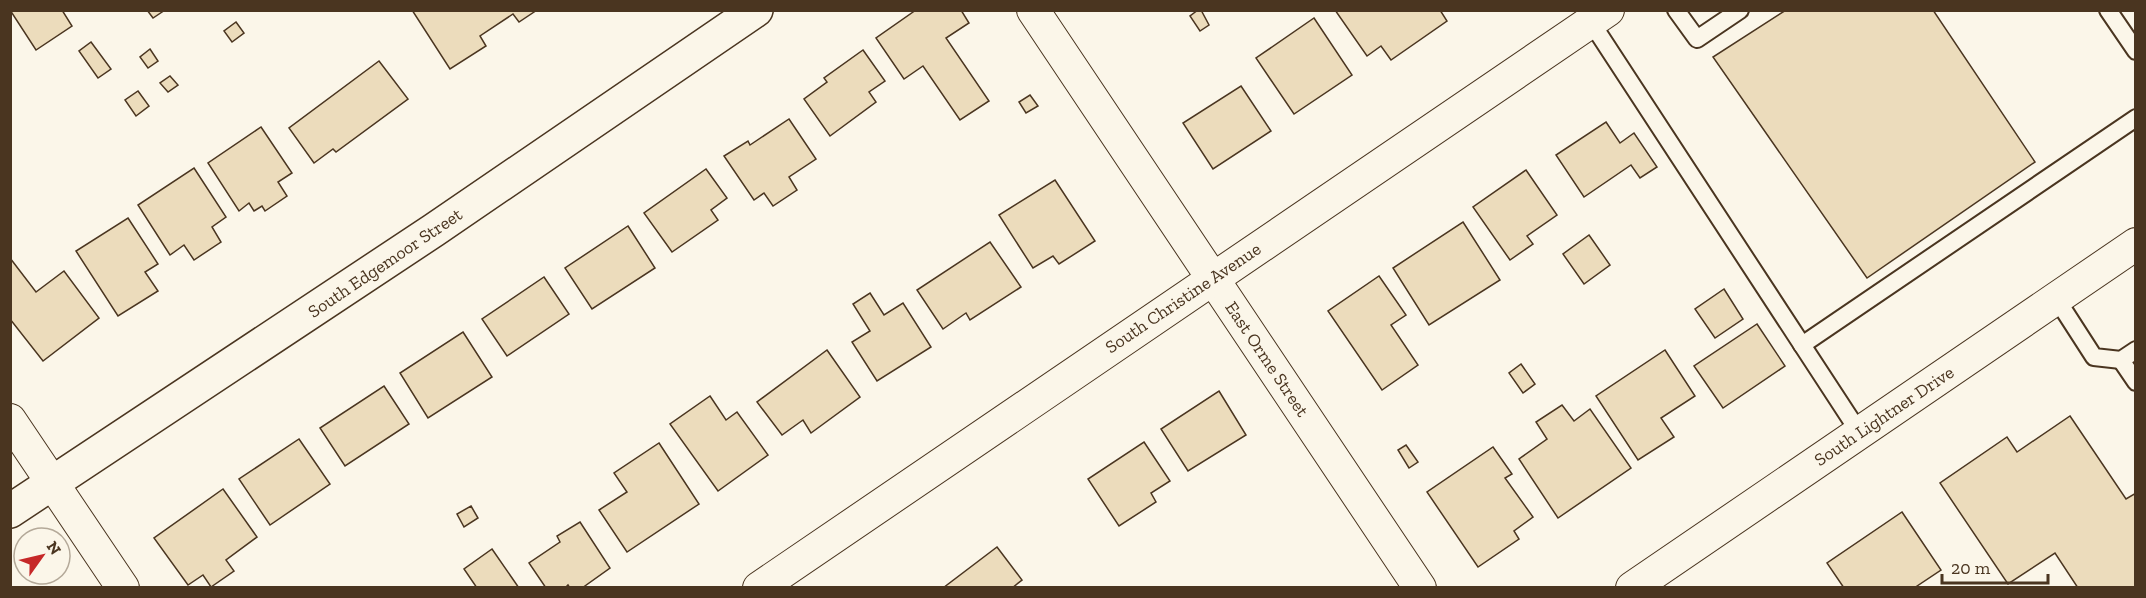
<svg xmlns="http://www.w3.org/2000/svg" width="2146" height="598" font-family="'Zilla Slab',serif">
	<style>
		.building { fill: #ecdcbc; stroke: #4a3520; stroke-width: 1.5 }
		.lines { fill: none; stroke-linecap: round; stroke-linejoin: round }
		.lane-casing { stroke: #4a3520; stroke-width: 20 }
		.street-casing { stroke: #4a3520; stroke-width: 34 }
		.secondary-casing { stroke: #4a3520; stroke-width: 36 }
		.lane { stroke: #fbf6e9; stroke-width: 16 }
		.street { stroke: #fbf6e9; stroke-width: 32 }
		.secondary { stroke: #fbf6e9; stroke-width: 33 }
		.labels { text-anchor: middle; stroke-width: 4.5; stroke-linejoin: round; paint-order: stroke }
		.street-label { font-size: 18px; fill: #4a3520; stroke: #fbf6e9 }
	</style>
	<rect width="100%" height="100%" fill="#fbf6e9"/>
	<g class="building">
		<polygon points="10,10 62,10 72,26 36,50"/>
		<polygon points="147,10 165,10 153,18"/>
		<polygon points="412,10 537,10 519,22 513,14 480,36 486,46 450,69"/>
		<polygon points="916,10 961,10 969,23 946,38 989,101 960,120 923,66 904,79 876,38"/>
		<polygon points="1198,10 1201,10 1209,25 1200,31 1190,16"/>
		<polygon points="1335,10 1440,10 1447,21 1391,60 1381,46 1367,56"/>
		<polygon points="1786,10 1933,10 2035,162 1867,278 1713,57"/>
		<polygon points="1314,18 1352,75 1294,114 1256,58"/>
		<polygon points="236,22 244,33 232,42 224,31"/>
		<polygon points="91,42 111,69 98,78 79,51"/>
		<polygon points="150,49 158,61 148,68 140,57"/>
		<polygon points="863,50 885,81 869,92 876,102 830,136 804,99 827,82 824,78"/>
		<polygon points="379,61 408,99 336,152 333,149 314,163 289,128"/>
		<polygon points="170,76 178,85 168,92 160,83"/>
		<polygon points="1241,86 1271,131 1213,169 1183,123"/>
		<polygon points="138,91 149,106 136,116 125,100"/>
		<polygon points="1030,95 1038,106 1026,113 1019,102"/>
		<polygon points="789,119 816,159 789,177 797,190 773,206 764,193 754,200 724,156 748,141 750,145"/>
		<polygon points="1606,122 1620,143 1634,133 1657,167 1640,178 1631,165 1584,197 1556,155"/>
		<polygon points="261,127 292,173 278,182 287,196 265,211 262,206 254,211 249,203 239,211 208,163"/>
		<polygon points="194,168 226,217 212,227 221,242 194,260 184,245 170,255 138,205"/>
		<polygon points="706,169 727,198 711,210 718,220 672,252 644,213"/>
		<polygon points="1526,170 1557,215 1527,236 1533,244 1510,260 1473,207"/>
		<polygon points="1055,180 1095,241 1059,264 1053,256 1033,268 999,215"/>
		<polygon points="128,218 158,264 145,272 158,291 118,316 76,251"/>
		<polygon points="1463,222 1500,280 1429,325 1393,268"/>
		<polygon points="628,226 655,268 592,309 565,268"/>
		<polygon points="1589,235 1610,265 1584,284 1563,254"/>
		<polygon points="990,242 1021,287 970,320 966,313 943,329 917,290"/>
		<polygon points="10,258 36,292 64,271 99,318 43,361 10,319"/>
		<polygon points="1379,276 1406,315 1391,325 1418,365 1382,390 1328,311"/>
		<polygon points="544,277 569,314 507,356 482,319"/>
		<polygon points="1724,289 1743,319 1715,338 1695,309"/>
		<polygon points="870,293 884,315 903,303 931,347 877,381 852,342 870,331 853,304"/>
		<polygon points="1757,324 1785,366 1723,408 1694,366"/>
		<polygon points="463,332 492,377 428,418 400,373"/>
		<polygon points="827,350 860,397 811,433 803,420 782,435 757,402"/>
		<polygon points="1665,350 1695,396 1661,418 1674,437 1638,460 1596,396"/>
		<polygon points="1521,364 1535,384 1523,393 1509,373"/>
		<polygon points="384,386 409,424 345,466 320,428"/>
		<polygon points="1219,391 1246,435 1188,471 1161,429"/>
		<polygon points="710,396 726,420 737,412 768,455 718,491 670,424"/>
		<polygon points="1562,405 1574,421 1590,409 1631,468 1558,518 1519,459 1547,439 1536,422"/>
		<polygon points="2070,416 2126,499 2136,493 2136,588 2078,588 2055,553 2008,584 1940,483 2007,437 2017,452"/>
		<polygon points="299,439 330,484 270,525 239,479"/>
		<polygon points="1144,442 1170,481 1151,493 1156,502 1119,526 1088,479"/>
		<polygon points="659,443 699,504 627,552 599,510 627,492 614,473"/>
		<polygon points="1406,445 1418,462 1409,468 1398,450"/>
		<polygon points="1493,447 1512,474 1505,478 1533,517 1514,531 1519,539 1478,567 1427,492"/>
		<polygon points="223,489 257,537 226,560 234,571 211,587 203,575 188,585 154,538"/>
		<polygon points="471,506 478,518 464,527 457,514"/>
		<polygon points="1902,512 1941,570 1914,588 1844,588 1827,563"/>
		<polygon points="580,522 610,568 582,588 570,588 568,585 565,588 546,588 529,563 560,542 557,536"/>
		<polygon points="997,547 1022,580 1012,588 943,588"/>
		<polygon points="492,549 519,588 477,588 464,569"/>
	</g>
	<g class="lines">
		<defs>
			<g id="lane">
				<polyline points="1676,10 1697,39 1740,10"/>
				<polyline points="2108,10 2136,51"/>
				<polyline points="1591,22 1859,432"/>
				<polyline points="2056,298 2094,357 2121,360 2136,350"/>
				<polyline points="1802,345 2136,118"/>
				<polyline points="2121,360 2136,382"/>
			</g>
			<g id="street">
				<polyline points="1033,10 1420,588"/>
				<polyline points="10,420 123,588"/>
				<polyline points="759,588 1608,10"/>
				<polyline points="1632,588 2136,244"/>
			</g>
			<polyline id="secondary" points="10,511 434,230 756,10"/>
		</defs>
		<use href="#lane" class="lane-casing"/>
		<use href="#street" class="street-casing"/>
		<use href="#secondary" class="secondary-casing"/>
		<use href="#lane" class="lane"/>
		<use href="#street" class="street"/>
		<use href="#secondary" class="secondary"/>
	</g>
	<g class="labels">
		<g class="street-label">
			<text transform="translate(385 263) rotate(-34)" y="6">South Edgemoor Street</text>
			<text transform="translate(1183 298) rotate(-34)" y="6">South Christine Avenue</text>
			<text transform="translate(1267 359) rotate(56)" y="6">East Orme Street</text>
			<text transform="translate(1884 416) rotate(-34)" y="6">South Lightner Drive</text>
		</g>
	</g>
	<rect width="2146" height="598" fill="none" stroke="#4a3520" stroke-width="24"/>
	<g transform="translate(42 556) rotate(56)"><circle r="28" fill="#fbf6e9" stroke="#b4a999" stroke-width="1.5"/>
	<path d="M0-4.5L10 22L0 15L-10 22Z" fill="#c62828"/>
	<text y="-9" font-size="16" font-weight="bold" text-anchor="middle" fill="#4a3520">N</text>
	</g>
	<path d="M1942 574v9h106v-9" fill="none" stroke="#4a3520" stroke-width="3"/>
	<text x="1951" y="574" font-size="18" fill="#4a3520" stroke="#fbf6e9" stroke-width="4.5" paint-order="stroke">20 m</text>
</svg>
